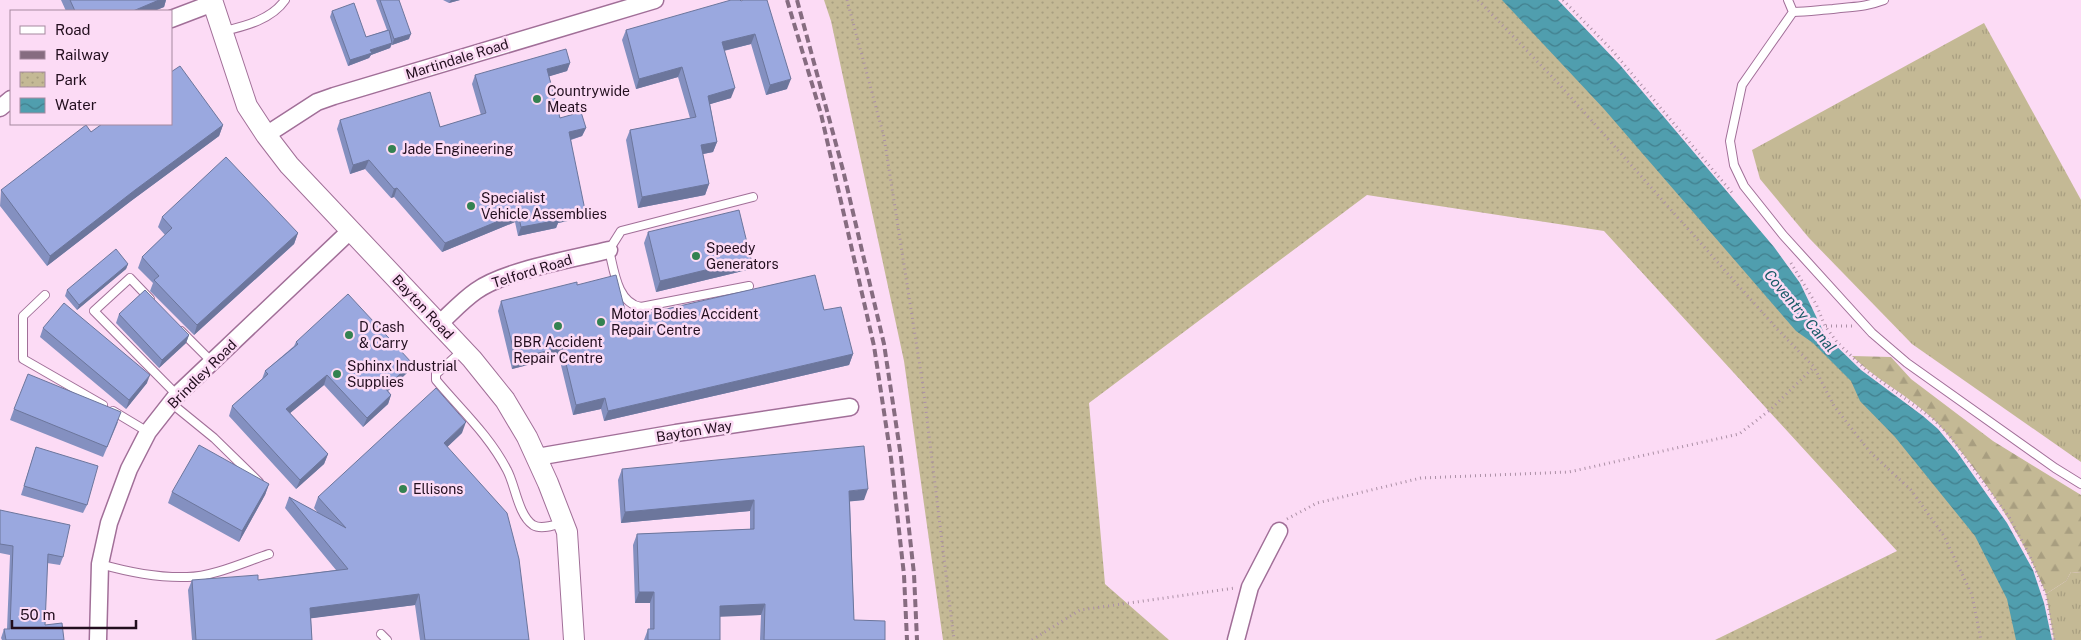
<svg xmlns="http://www.w3.org/2000/svg" width="2081" height="640" font-family="'Public Sans',sans-serif">
	<style>
		.grass { fill: url(#grass-tufts) }
		.forest { fill: url(#forest-firs) }
		.park { fill: url(#park-dots) }
		.water { fill: url(#water-waves) }
		.lines { fill: none; stroke-linecap: round; stroke-linejoin: round }
		.service-casing { stroke: #a16f98; stroke-width: 10 }
		.minor-casing { stroke: #a16f98; stroke-width: 19 }
		.tertiary-casing { stroke: #a16f98; stroke-width: 22 }
		.path { stroke: #ac90a6; stroke-width: 3; stroke-dasharray: 1 4; stroke-linecap: butt }
		.service { stroke: #fff; stroke-width: 8 }
		.minor { stroke: #fff; stroke-width: 16 }
		.tertiary { stroke: #fff; stroke-width: 20 }
		.rail { stroke: #866c80; stroke-width: 4; stroke-dasharray: 8 4; stroke-linecap: butt }
		.wall { fill: #8490c0 }
		.shaded-wall { fill: #6c769c }
		.building { fill: #9aa8df; stroke: #6c769c }
		.poi-dot { fill: #348251; stroke: #fcdbf5; stroke-width: 2 }
		.labels { text-anchor: middle; stroke-width: 5; stroke-linejoin: round; paint-order: stroke }
		.street-label { font-size: 14px; fill: #220e1e; stroke: #fcdbf5 }
		.poi-label { font-size: 14px; fill: #220e1e; stroke: #fcdbf5; text-anchor: start }
		.water-label { font-size: 15px; font-style: italic; fill: #185a66; stroke: #fcdbf5 }
	</style>
	<defs>
		<pattern id="grass-tufts" width="24" height="20" patternUnits="userSpaceOnUse" patternTransform="scale(1.25)"><rect width="24" height="20" fill="#c4b995"/><path d="M3 7l-1-3M5 7V3M7 7l1-3M15 17l-1-3M17 17v-4M19 17l1-3" fill="none" stroke="#a89e80"/></pattern>
		<pattern id="forest-firs" width="22" height="20" patternUnits="userSpaceOnUse" patternTransform="scale(1.25)"><rect width="22" height="20" fill="#c4b995"/><path d="M5 1l3.5 6h-7zM16 11l3.5 6h-7z" fill="#a89e80"/></pattern>
		<pattern id="park-dots" width="8" height="8" patternUnits="userSpaceOnUse" patternTransform="scale(1.25)"><rect width="8" height="8" fill="#c4b995"/><path d="M2 2h.1M6 6h.1" fill="none" stroke="#a89e80" stroke-width="1.8" stroke-linecap="round"/></pattern>
		<pattern id="water-waves" width="16" height="10" patternUnits="userSpaceOnUse" patternTransform="scale(1.25)"><rect width="16" height="10" fill="#509eae"/><path d="M0 5q4-4 8 0t8 0" fill="none" stroke="#427f8d"/></pattern>
	</defs>
	<rect width="100%" height="100%" fill="#fcdbf5"/>
	<g class="grass">
		<polygon points="1984,23 2081,200 2081,462 1912,344 1809,238 1760,179 1752,150"/>
		<polygon points="2071,572 2081,573 2081,640 2054,640 2046,594 2066,581"/>
	</g>
	<path class="forest" d="M1852 356 1891 357 1911 379 1993 441 2081 495V573L2071 572 2066 581 2046 594C2027 546 2001 504 1970 463 1958 448 1947 432 1933 419 1908 395 1876 380 1852 356Z"/>
	<polygon class="park" points="824,0 1531,0 1822,340 1930,448 2035,640 1715,640 1897,551 1604,231 1367,195 1089,403 1105,584 1169,640 943,640 904,361 831,21"/>
	<polygon class="water" points="1502,0 1558,0 1620,65 1774,247 1800,283 1825,335 1861,370 1923,416 1938,429 1957,452 2007,523 2033,570 2044,603 2052,640 2016,640 2007,599 1975,536 1895,437 1860,401 1851,381 1813,343 1796,331 1604,109"/>
	<g class="lines">
		<defs>
			<g id="service">
				<polyline points="1788,0 1793,12 1742,85 1730,141 1734,165 1744,186 1783,235 1872,333 1907,363 2055,468 2081,484"/>
				<path d="M1793 12C1807 12 1819 10 1833 9 1855 6 1862 8 1884 0"/>
				<path d="M224 31C246 26 272 19 285 0"/>
				<path d="M749 286 641 307C617 303 614 270 609 250L621 231 753 197"/>
				<polyline points="45,295 23,316 23,359 103,405"/>
				<polyline points="150,299 130,278 94,311 177,395"/>
				<polyline points="181,331 212,362"/>
				<path d="M462 351 436 374V380C461 410 489 435 507 470 515 484 518 515 533 525 541 530 554 525 563 523"/>
				<polyline points="171,403 214,438 259,482"/>
				<polyline points="113,411 148,432"/>
				<path d="M100 564C128 572 157 578 187 577 212 577 245 562 269 554"/>
				<polyline points="381,634 387,640"/>
			</g>
			<g id="minor">
				<polyline points="171,19 213,3"/>
				<polyline points="0,108 11,99"/>
				<polyline points="266,135 317,102 334,96 655,0"/>
				<path d="M439 324C451 313 463 300 476 291 505 270 573 259 609 250"/>
				<polyline points="537,457 676,433 850,407"/>
				<polyline points="98,640 100,564 109,523 129,469 148,432 177,395 351,230"/>
				<polyline points="1236,640 1250,587 1279,531"/>
			</g>
			<polyline id="tertiary" points="212,0 247,106 266,135 289,165 472,359 505,400 527,437 548,483 567,532 574,640"/>
		</defs>
		<use href="#service" class="service-casing"/>
		<use href="#minor" class="minor-casing"/>
		<use href="#tertiary" class="tertiary-casing"/>
		<g class="path">
			<polyline points="847,0 884,137 923,386 954,640"/>
			<polyline points="1478,0 1559,84 1778,330 1814,367 1834,406 1870,452 1911,490 1944,536 1972,595 1981,640"/>
			<polyline points="1563,0 1611,49 1734,195"/>
			<polyline points="1791,263 1816,304 1825,326 1837,342 1867,371 1932,418 1948,434 2009,517 2028,552 2046,594 2054,640"/>
			<polyline points="1826,326 1852,326"/>
			<polyline points="1287,519 1317,503 1421,478 1569,472 1739,434 1770,410 1814,367"/>
			<polyline points="1032,640 1080,610 1235,588"/>
		</g>
		<use href="#service" class="service"/>
		<use href="#minor" class="minor"/>
		<use href="#tertiary" class="tertiary"/>
		<g class="rail">
			<polyline points="787,0 821,114 874,346 891,458 904,575 907,640"/>
			<polyline points="797,0 843,170 884,344 901,457 914,574 917,640"/>
		</g>
	</g>
	<g class="wall">
		<polygon points="61,0 166,0 164,7 154,11 66,11"/>
		<polygon points="376,0 399,0 409,39 392,45 392,44 390,48 371,55 369,58 348,66 330,17 332,11 366,37 387,30"/>
		<polygon points="443,0 460,0 449,3"/>
		<polygon points="740,0 787,89 766,95 751,44 724,51 731,98 710,104 717,142 713,152 703,154 709,184 705,195 638,208 626,140 630,130 690,118 678,77 636,89 622,40 626,30"/>
		<polygon points="570,63 567,71 549,76 560,118 586,128 582,136 571,140 582,218 558,223 556,228 518,236 515,222 442,252 394,197 391,198 365,169 350,174 337,129 340,120 440,127 481,115 472,84 475,75"/>
		<polygon points="223,125 219,136 131,201 47,266 0,206 1,190 91,132"/>
		<polygon points="162,217 298,233 294,244 194,335 150,291 153,283 138,268 142,257 165,235 158,227"/>
		<polygon points="648,232 751,259 747,270 656,292 644,243"/>
		<polygon points="128,264 126,269 77,310 65,296 67,290"/>
		<polygon points="577,285 627,318 824,310 853,354 849,365 604,421 601,409 573,415 559,357 512,369 498,311 501,301"/>
		<polygon points="119,314 189,335 186,343 159,368 116,323"/>
		<polygon points="43,328 147,383 126,409 40,337"/>
		<polygon points="296,342 412,363 408,372 388,391 391,395 388,404 363,427 324,385 290,413 328,454 324,464 296,489 229,416 232,406 262,379 265,371 294,346"/>
		<polygon points="14,409 118,422 103,457 10,420"/>
		<polygon points="462,433 447,447 529,640 420,640 415,605 311,618 312,640 192,640 188,590 192,580 258,580 336,570 285,508 289,497 318,513 314,508 318,497"/>
		<polygon points="36,447 87,505 83,513 21,495"/>
		<polygon points="622,469 864,500 850,501 854,620 885,640 760,640 761,615 720,616 720,640 644,640 648,629 650,629 650,603 635,603 633,545 637,534 750,529 750,511 621,523 618,480"/>
		<polygon points="269,484 265,495 239,542 168,503 172,492"/>
		<polygon points="0,510 63,557 60,565 47,563 45,625 64,640 2,640 1,638 4,629 7,629 10,555 0,553"/>
	</g>
	<g class="shaded-wall">
		<polygon points="159,0 166,0 164,7 154,11 133,11"/>
		<polygon points="451,0 460,0 449,3"/>
		<polygon points="411,34 409,39 392,45 394,39"/>
		<polygon points="755,34 751,44 718,52 722,42"/>
		<polygon points="392,43 390,48 371,55 369,58 348,66 350,60 370,50"/>
		<polygon points="570,63 567,71 544,78 547,69"/>
		<polygon points="682,67 678,77 636,89 639,79"/>
		<polygon points="791,79 787,89 766,95 770,85"/>
		<polygon points="735,88 731,98 704,106 708,96"/>
		<polygon points="223,125 219,136 131,201 47,266 50,256 135,190"/>
		<polygon points="586,128 582,136 566,141 569,132"/>
		<polygon points="717,142 713,152 698,155 701,145"/>
		<polygon points="369,160 365,169 350,174 353,165"/>
		<polygon points="709,184 705,195 638,208 642,197"/>
		<polygon points="397,188 394,197 391,198 394,189"/>
		<polygon points="585,210 582,218 558,223 556,228 518,236 521,227 558,216"/>
		<polygon points="518,213 515,222 442,252 445,243"/>
		<polygon points="298,233 294,244 194,335 197,325"/>
		<polygon points="751,259 747,270 656,292 660,281"/>
		<polygon points="128,264 126,269 77,310 79,305"/>
		<polygon points="189,335 186,343 159,368 162,360"/>
		<polygon points="562,347 559,357 512,369 516,359"/>
		<polygon points="853,354 849,365 604,421 608,411"/>
		<polygon points="412,363 408,372 381,397 385,388"/>
		<polygon points="150,375 147,383 126,409 129,400"/>
		<polygon points="327,375 324,385 283,419 286,409"/>
		<polygon points="391,395 388,404 363,427 367,418"/>
		<polygon points="605,398 601,409 573,415 576,405"/>
		<polygon points="466,422 462,433 440,454 444,443"/>
		<polygon points="328,454 324,464 296,489 300,480"/>
		<polygon points="269,484 265,495 239,542 242,531"/>
		<polygon points="868,489 864,500 845,502 849,491"/>
		<polygon points="754,500 750,511 621,523 625,512"/>
		<polygon points="639,592 654,592 650,603 635,603"/>
		<polygon points="419,594 415,605 306,619 310,608"/>
		<polygon points="765,604 761,615 716,617 720,606"/>
	</g>
	<g class="building">
		<polygon points="70,0 159,0 133,11 75,11"/>
		<polygon points="380,0 399,0 411,34 394,39"/>
		<polygon points="731,0 740,0 741,1 743,0 767,0 791,79 770,85 755,34 722,42 735,88 708,96 717,142 701,145 709,184 642,197 630,130 696,117 682,67 639,79 626,30"/>
		<polygon points="354,3 366,37 389,30 392,43 370,50 372,53 350,60 332,11"/>
		<polygon points="566,49 570,63 547,69 560,118 581,112 586,128 569,132 585,210 558,216 559,220 521,227 518,213 445,243 397,188 394,189 369,160 353,165 340,120 430,92 440,127 486,113 475,75"/>
		<polygon points="180,66 223,125 135,190 50,256 1,190 86,125 91,132 102,124 171,124 171,72"/>
		<polygon points="226,157 298,233 197,325 154,280 159,276 142,257 172,228 162,217"/>
		<polygon points="739,210 751,259 660,281 648,232"/>
		<polygon points="116,249 128,264 79,305 67,290"/>
		<polygon points="616,275 627,318 815,275 824,310 841,307 853,354 608,411 605,398 576,405 562,347 516,359 501,301 577,282 577,285"/>
		<polygon points="145,290 189,335 162,360 119,314"/>
		<polygon points="348,294 412,363 385,388 391,395 367,418 327,375 286,409 328,454 300,480 232,406 268,374 265,371 298,344 296,342"/>
		<polygon points="64,303 150,375 129,400 43,328"/>
		<polygon points="28,374 121,412 107,447 14,409"/>
		<polygon points="436,388 466,422 444,443 507,513 519,559 529,640 425,640 419,594 310,608 312,640 196,640 192,580 258,575 258,580 348,569 289,497 346,528 318,497"/>
		<polygon points="199,445 269,484 242,531 172,492"/>
		<polygon points="864,446 868,489 849,491 854,620 885,621 885,640 764,640 765,604 720,606 720,640 648,640 648,629 654,629 654,592 639,592 637,534 754,529 754,500 625,512 622,469"/>
		<polygon points="36,447 98,466 87,505 24,486"/>
		<polygon points="0,510 70,525 63,557 48,554 45,625 62,623 64,640 6,640 4,629 10,629 13,546 0,544"/>
	</g>
	<g class="poi-dot">
		<circle cx="537" cy="99" r="5"/>
		<circle cx="392" cy="149" r="5"/>
		<circle cx="471" cy="206" r="5"/>
		<circle cx="696" cy="256" r="5"/>
		<circle cx="601" cy="322" r="5"/>
		<circle cx="558" cy="326" r="5"/>
		<circle cx="349" cy="335" r="5"/>
		<circle cx="337" cy="374" r="5"/>
		<circle cx="403" cy="489" r="5"/>
	</g>
	<g class="labels">
		<g class="street-label">
			<text transform="translate(457 59) rotate(-17)" y="5">Martindale Road</text>
			<text transform="translate(532 271) rotate(-17)" y="5">Telford Road</text>
			<text transform="translate(423 307) rotate(47)" y="5">Bayton Road</text>
			<text transform="translate(202 374) rotate(-45)" y="5">Brindley Road</text>
			<text transform="translate(694 431) rotate(-9)" y="5">Bayton Way</text>
		</g>
		<g class="poi-label">
			<text x="547" y="96">Countrywide<tspan x="547" dy="16">Meats</tspan></text>
			<text x="402" y="154">Jade Engineering</text>
			<text x="481" y="203">Specialist<tspan x="481" dy="16">Vehicle Assemblies</tspan></text>
			<text x="706" y="253">Speedy<tspan x="706" dy="16">Generators</tspan></text>
			<text x="611" y="319">Motor Bodies Accident<tspan x="611" dy="16">Repair Centre</tspan></text>
			<text x="359" y="332">D Cash<tspan x="359" dy="16">&amp; Carry</tspan></text>
			<text x="558" y="347" text-anchor="middle">BBR Accident<tspan x="558" dy="16">Repair Centre</tspan></text>
			<text x="347" y="371">Sphinx Industrial<tspan x="347" dy="16">Supplies</tspan></text>
			<text x="413" y="494">Ellisons</text>
		</g>
		<g class="water-label">
			<text transform="translate(1800 311) rotate(50)" y="5">Coventry Canal</text>
		</g>
	</g>
	<rect x="10" y="10" width="162" height="115" fill="#fcdbf5" stroke="#a5899f"/>
	<rect x="20" y="26" width="25" height="8" fill="#ffffff" stroke="#a5899f"/>
	<text x="55" y="35" font-size="15" fill="#220e1e">Road</text>
	<rect x="20" y="51" width="25" height="8" fill="#866c80" stroke="#a5899f"/>
	<text x="55" y="60" font-size="15" fill="#220e1e">Railway</text>
	<rect x="20" y="72" width="25" height="15" fill="url(#park-dots)" stroke="#a5899f"/>
	<text x="55" y="85" font-size="15" fill="#220e1e">Park</text>
	<rect x="20" y="98" width="25" height="15" fill="url(#water-waves)" stroke="#a5899f"/>
	<text x="55" y="110" font-size="15" fill="#220e1e">Water</text>
	<path d="M12 620v8h124v-8" fill="none" stroke="#220e1e" stroke-width="2.5"/>
	<text x="20" y="620" font-size="15" fill="#220e1e" stroke="#fcdbf5" stroke-width="4" paint-order="stroke">50 m</text>
</svg>
